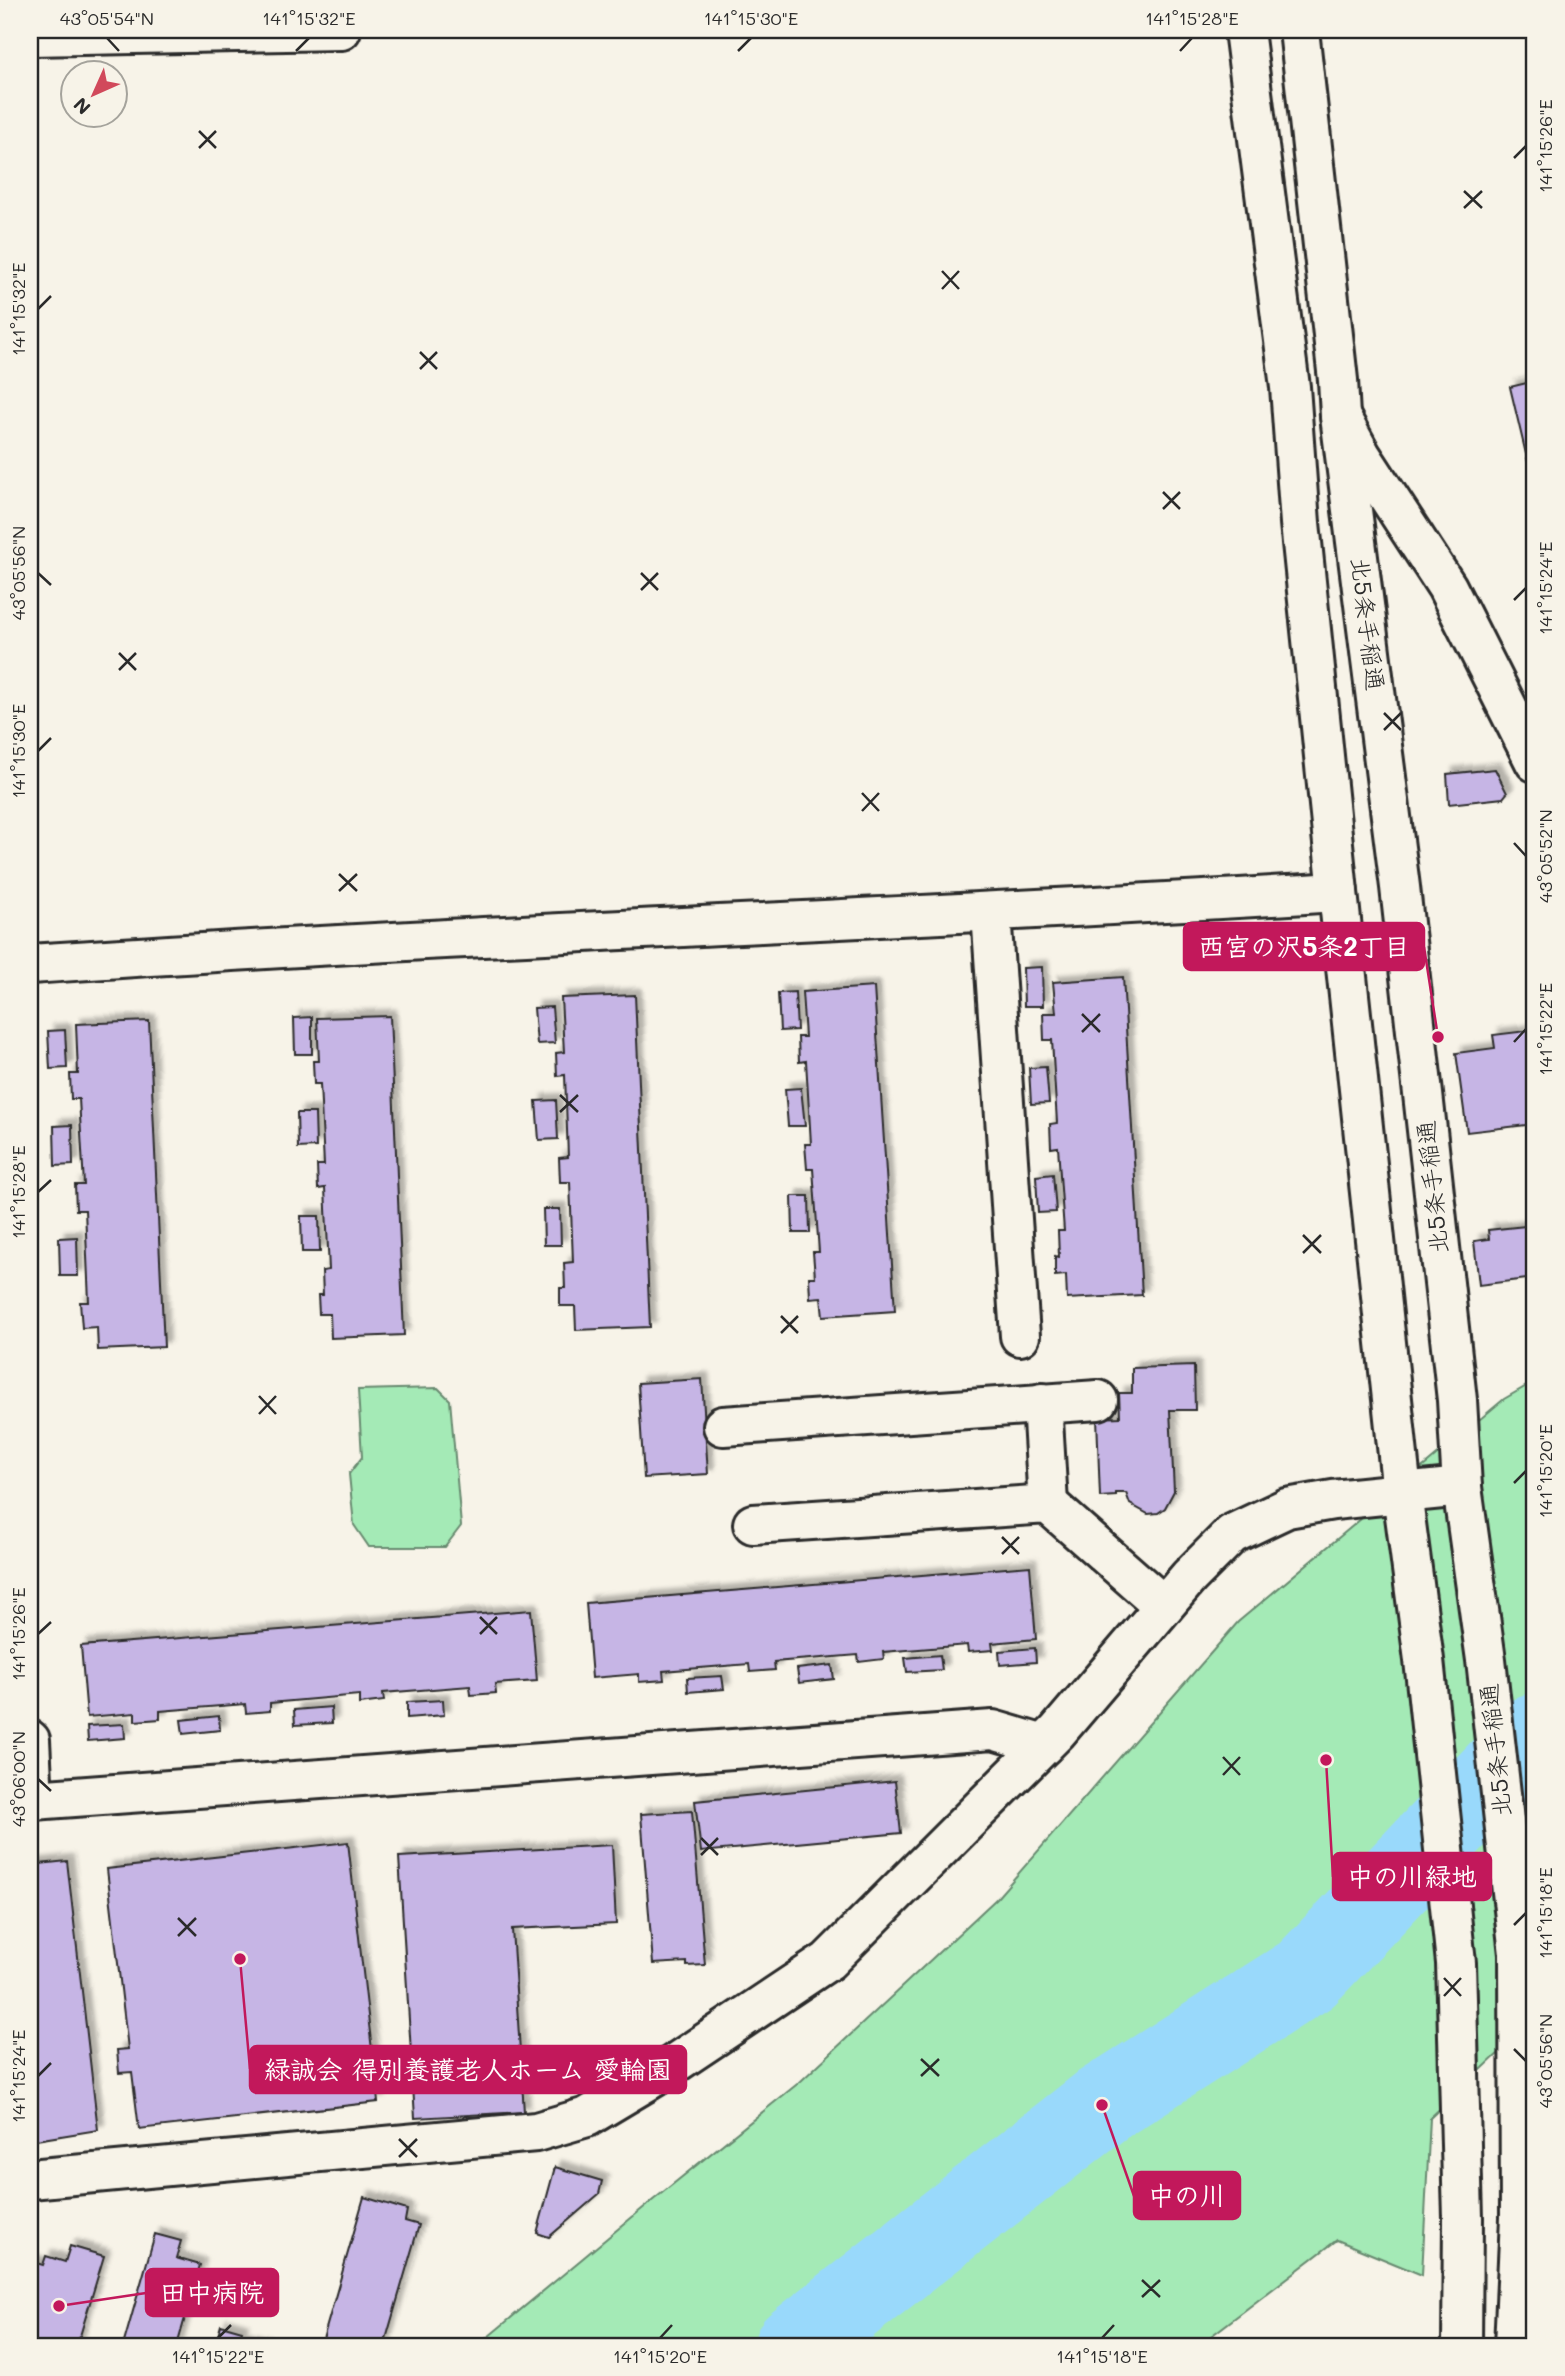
<svg xmlns="http://www.w3.org/2000/svg" width="1565" height="2376" font-family="Mali,'Klee One',sans-serif">
	<style>
		.green { fill: #a4eab6; stroke: #688a70; stroke-width: 2 }
		.lines { fill: none; stroke-linecap: round; stroke-linejoin: round }
		.river { stroke: #99d9fb; stroke-width: 82 }
		.building { fill: #c6b5e5; stroke: #2b2b2b; stroke-width: 2; filter: url(#shadow) }
		.minor-casing { stroke: #2b2b2b; stroke-width: 44 }
		.highway-casing { stroke: #2b2b2b; stroke-width: 44 }
		.minor { stroke: #f7f3e8; stroke-width: 38 }
		.highway { stroke: #f7f3e8; stroke-width: 38 }
		.ticks { fill: none; stroke: #2b2b2b; stroke-width: 2.5 }
		.labels { text-anchor: middle; stroke-width: 7; stroke-linejoin: round; paint-order: stroke }
		.street-label { font-size: 24px; fill: #2b2b2b; stroke: #f7f3e8 }
		.leader { fill: none; stroke: #c2185b; stroke-width: 2.5 }
		.callout-dot { fill: #c2185b; stroke: #f7f3e8; stroke-width: 2.5 }
		.callout { fill: #c2185b; stroke: #c2185b; stroke-width: 2.5 }
		.callout-label { font-size: 26px; text-anchor: middle; font-weight: bold; fill: #fff }
		.neatline { fill: none; stroke: #2b2b2b; stroke-width: 2.5 }
		.ticks-label { font-size: 18px; text-anchor: middle; fill: #2b2b2b }
	</style>
	<defs>
		<filter id="shadow"><feDropShadow dx="6" dy="-6" stdDeviation="2" flood-color="#0004"/></filter>
	</defs>
	<rect width="100%" height="100%" fill="#f7f3e8"/>
	<filter id="ink" filterUnits="userSpaceOnUse"><feTurbulence type="fractalNoise" baseFrequency=".0143" numOctaves="2"/><feDisplacementMap in="SourceGraphic" scale="14" xChannelSelector="R" yChannelSelector="G"/><feConvolveMatrix kernelMatrix="1 2 1 2 8 2 1 2 1" color-interpolation-filters="sRGB"/></filter>
	<g filter="url(#ink)">
		<g class="green">
			<polygon points="1535,1381 1535,2019 1430,2118 1422,2275 1337,2240 1198,2346 477,2346 642,2209 801,2081 997,1898 1238,1622 1504,1399"/>
			<polygon points="438,1388 450,1400 461,1526 445,1547 369,1547 354,1525 349,1474 362,1457 358,1390"/>
		</g>
		<g class="lines">
			<polyline class="river" points="795,2346 1102,2105 1306,1975 1535,1734"/>
		</g>
		<g class="building">
			<polygon points="1535,381 1535,492 1510,387"/>
			<polygon points="1495,769 1507,793 1503,798 1449,804 1447,774"/>
			<polygon points="1042,967 1043,1006 1024,1006 1023,968"/>
			<polygon points="1123,977 1142,1295 1067,1299 1066,1275 1055,1276 1055,1256 1059,1257 1058,1231 1064,1231 1058,1147 1051,1148 1050,1124 1057,1123 1052,1040 1044,1040 1043,1013 1056,1013 1053,982"/>
			<polygon points="874,987 895,1311 823,1316 821,1297 810,1298 809,1277 815,1277 813,1252 819,1252 813,1169 807,1169 805,1144 811,1144 806,1061 799,1062 798,1037 805,1037 802,992"/>
			<polygon points="795,992 797,1030 780,1031 778,993"/>
			<polygon points="635,995 650,1327 576,1330 575,1306 560,1306 560,1288 565,1288 564,1263 573,1262 570,1182 560,1182 559,1158 568,1157 565,1075 557,1076 556,1053 564,1052 561,998"/>
			<polygon points="552,1007 555,1043 537,1044 534,1008"/>
			<polygon points="390,1016 404,1335 331,1338 330,1314 319,1314 318,1295 323,1295 322,1271 329,1270 325,1188 318,1189 317,1165 324,1165 320,1084 314,1084 313,1061 319,1061 317,1018"/>
			<polygon points="312,1017 312,1054 295,1054 294,1018"/>
			<polygon points="149,1021 164,1347 98,1350 97,1327 82,1328 80,1302 89,1302 85,1210 76,1210 75,1185 84,1185 79,1099 71,1099 70,1074 78,1074 76,1024"/>
			<polygon points="65,1030 67,1068 50,1069 48,1031"/>
			<polygon points="1535,1030 1535,1124 1467,1132 1456,1053 1495,1048 1493,1035"/>
			<polygon points="1046,1067 1049,1103 1031,1104 1029,1068"/>
			<polygon points="801,1088 805,1126 788,1126 785,1089"/>
			<polygon points="556,1100 558,1139 539,1140 536,1101"/>
			<polygon points="297,1113 315,1113 316,1147 298,1148"/>
			<polygon points="72,1125 73,1165 55,1166 54,1126"/>
			<polygon points="1053,1174 1056,1212 1038,1213 1036,1176"/>
			<polygon points="792,1196 809,1196 810,1233 793,1233"/>
			<polygon points="543,1209 560,1209 561,1245 544,1245"/>
			<polygon points="301,1216 319,1216 320,1252 302,1252"/>
			<polygon points="1535,1225 1535,1278 1479,1285 1474,1241 1489,1239 1488,1230"/>
			<polygon points="77,1237 78,1276 60,1276 59,1238"/>
			<polygon points="1194,1366 1195,1410 1170,1410 1174,1491 1165,1508 1158,1513 1148,1514 1130,1504 1126,1493 1116,1493 1116,1496 1100,1497 1097,1418 1120,1417 1119,1393 1132,1393 1132,1368"/>
			<polygon points="702,1379 708,1474 644,1478 638,1383"/>
			<polygon points="1030,1566 1036,1639 992,1643 993,1650 968,1652 967,1645 883,1652 884,1659 859,1662 858,1655 774,1662 775,1670 750,1672 749,1664 663,1671 664,1680 639,1682 639,1674 592,1678 586,1603"/>
			<polygon points="531,1610 537,1681 495,1684 496,1693 471,1695 470,1686 383,1693 384,1701 359,1704 359,1695 270,1703 270,1711 246,1713 245,1704 160,1711 160,1719 135,1721 135,1713 87,1717 81,1646"/>
			<polygon points="1035,1648 1036,1662 1000,1665 999,1651"/>
			<polygon points="940,1655 942,1670 907,1672 905,1658"/>
			<polygon points="832,1665 834,1679 799,1683 797,1669"/>
			<polygon points="722,1676 724,1689 688,1692 687,1678"/>
			<polygon points="443,1700 444,1715 407,1718 407,1702"/>
			<polygon points="331,1707 332,1723 295,1725 294,1710"/>
			<polygon points="219,1716 220,1730 183,1734 181,1720"/>
			<polygon points="124,1724 125,1738 88,1741 87,1726"/>
			<polygon points="895,1781 901,1833 701,1852 695,1801"/>
			<polygon points="692,1811 705,1965 687,1966 687,1962 653,1964 641,1814"/>
			<polygon points="348,1842 378,2102 139,2129 132,2072 119,2073 117,2050 128,2049 107,1869"/>
			<polygon points="612,1845 616,1924 512,1929 524,2112 415,2118 399,1857"/>
			<polygon points="67,1861 98,2130 30,2141 30,1865"/>
			<polygon points="555,2167 602,2181 599,2194 549,2237 537,2233"/>
			<polygon points="364,2197 407,2210 405,2221 419,2225 384,2346 321,2346"/>
			<polygon points="155,2234 181,2241 176,2258 200,2265 177,2346 123,2346"/>
			<polygon points="70,2246 104,2256 77,2346 30,2346 30,2261 43,2265 46,2256 65,2262"/>
			<polygon points="221,2325 242,2331 240,2338 271,2346 215,2346"/>
		</g>
		<g class="lines">
			<defs>
				<g id="minor">
					<polyline points="30,36 341,30"/>
					<polyline points="1340,416 1361,455 1447,587 1535,762"/>
					<polyline points="991,912 1020,1336"/>
					<path d="M30 964C466 934 902 919 1338 892"/>
					<polyline points="1042,1403 1048,1504"/>
					<polyline points="723,1426 1098,1400"/>
					<polyline points="753,1524 1048,1504 1164,1606"/>
					<polyline points="30,1740 33,1800 993,1730 1044,1745"/>
					<polyline points="30,2179 536,2132 587,2117 659,2074 828,1961 1057,1732 1189,1577 1232,1534 1287,1508 1333,1500 1462,1487"/>
				</g>
				<g id="highway">
					<polyline points="1244,30 1290,387 1300,523 1338,892 1402,1493 1424,1660 1456,1963 1463,2218 1462,2346"/>
					<polyline points="1299,30 1338,380 1340,416 1400,887 1457,1400 1462,1487 1486,1660 1519,1954 1520,2218 1514,2346"/>
				</g>
			</defs>
			<use href="#minor" class="minor-casing"/>
			<use href="#highway" class="highway-casing"/>
			<use href="#minor" class="minor"/>
			<use href="#highway" class="highway"/>
		</g>
	</g>
	<path class="ticks" d="M107 38 119 51M296 51 309 38M738 51 751 38M1180 51 1192 38M199 131 216 148M199 148 216 131M1514 158 1526 146M1464 191 1482 208M1464 208 1482 191M942 271 959 289M942 289 959 271M38 309 51 296M420 352 437 369M420 369 437 352M1163 492 1180 509M1163 509 1180 492M38 573 51 585M641 573 658 590M641 590 658 573M1514 600 1526 588M119 653 136 670M119 670 136 653M1384 713 1401 730M1384 730 1401 713M38 751 51 738M862 793 879 811M862 811 879 793M1514 843 1526 856M339 874 357 891M339 891 357 874M1082 1014 1100 1032M1082 1032 1100 1014M1514 1042 1526 1029M560 1095 578 1112M560 1112 578 1095M38 1192 51 1180M1303 1235 1321 1253M1303 1253 1321 1235M781 1316 798 1333M781 1333 798 1316M259 1396 276 1414M259 1414 276 1396M1514 1483 1526 1471M1002 1537 1019 1554M1002 1554 1019 1537M480 1617 497 1634M38 1634 51 1622M480 1634 497 1617M1223 1757 1240 1775M1223 1775 1240 1757M38 1779 51 1791M701 1838 718 1855M701 1855 718 1838M178 1918 196 1936M1514 1925 1526 1913M178 1936 196 1918M1444 1978 1461 1996M1444 1996 1461 1978M1514 2049 1526 2061M921 2059 939 2076M38 2076 51 2063M921 2076 939 2059M399 2139 417 2157M399 2157 417 2139M1142 2280 1160 2297M1142 2297 1160 2280M218 2338 231 2325M660 2338 672 2325M1102 2338 1114 2325"/>
	<g class="labels">
		<g class="street-label">
			<text transform="translate(1367 624) rotate(83)" y="8">北5条手稲通</text>
			<text transform="translate(1433 1187) rotate(-96)" y="8">北5条手稲通</text>
			<text transform="translate(1496 1750) rotate(-96)" y="8">北5条手稲通</text>
		</g>
	</g>
	<path class="leader" d="M1438 1037L1424 947M1326 1760L1333 1877M240 1959L250 2069M1102 2105L1134 2196M59 2306L146 2293"/>
	<g class="callout-dot">
		<circle cx="1438" cy="1037" r="7"/>
		<circle cx="1326" cy="1760" r="7"/>
		<circle cx="240" cy="1959" r="7"/>
		<circle cx="1102" cy="2105" r="7"/>
		<circle cx="59" cy="2306" r="7"/>
	</g>
	<g class="callout">
		<rect x="1184" y="923" width="240" height="47" rx="7"/>
		<rect x="1333" y="1853" width="158" height="47" rx="7"/>
		<rect x="250" y="2046" width="436" height="47" rx="7"/>
		<rect x="1134" y="2172" width="106" height="47" rx="7"/>
		<rect x="146" y="2269" width="132" height="47" rx="7"/>
	</g>
	<g class="callout-label">
		<text x="1304" y="956">西宮の沢5条2丁目</text>
		<text x="1412" y="1886">中の川緑地</text>
		<text x="468" y="2079">緑誠会 得別養護老人ホーム 愛輪園</text>
		<text x="1187" y="2205">中の川</text>
		<text x="212" y="2302">田中病院</text>
	</g>
	<rect width="1565" height="2376" fill="none" stroke="#f7f3e8" stroke-width="77"/>
	<g transform="translate(94 94) rotate(225)"><circle r="33" fill="#f7f3e8" stroke="#a5a39c" stroke-width="2"/>
	<path d="M0-5L12 26L0 18L-12 26Z" fill="#d1495b"/>
	<text y="-10" font-size="19" font-weight="bold" text-anchor="middle" fill="#2b2b2b">N</text>
	</g>
	<rect x="38" y="38" width="1488" height="2300" class="neatline"/>
	<g class="ticks-label">
		<text x="107" y="25">43°05'54"N</text>
		<text x="309" y="25">141°15'32"E</text>
		<text x="751" y="25">141°15'30"E</text>
		<text x="1192" y="25">141°15'28"E</text>
		<text transform="translate(1546 146) rotate(-90)" y="6">141°15'26"E</text>
		<text transform="translate(19 309) rotate(-90)" y="6">141°15'32"E</text>
		<text transform="translate(19 573) rotate(-90)" y="6">43°05'56"N</text>
		<text transform="translate(1546 588) rotate(-90)" y="6">141°15'24"E</text>
		<text transform="translate(19 751) rotate(-90)" y="6">141°15'30"E</text>
		<text transform="translate(1546 856) rotate(-90)" y="6">43°05'52"N</text>
		<text transform="translate(1546 1029) rotate(-90)" y="6">141°15'22"E</text>
		<text transform="translate(19 1192) rotate(-90)" y="6">141°15'28"E</text>
		<text transform="translate(1546 1471) rotate(-90)" y="6">141°15'20"E</text>
		<text transform="translate(19 1634) rotate(-90)" y="6">141°15'26"E</text>
		<text transform="translate(19 1779) rotate(-90)" y="6">43°06'00"N</text>
		<text transform="translate(1546 1913) rotate(-90)" y="6">141°15'18"E</text>
		<text transform="translate(1546 2061) rotate(-90)" y="6">43°05'56"N</text>
		<text transform="translate(19 2076) rotate(-90)" y="6">141°15'24"E</text>
		<text x="218" y="2363">141°15'22"E</text>
		<text x="660" y="2363">141°15'20"E</text>
		<text x="1102" y="2363">141°15'18"E</text>
	</g>
</svg>
